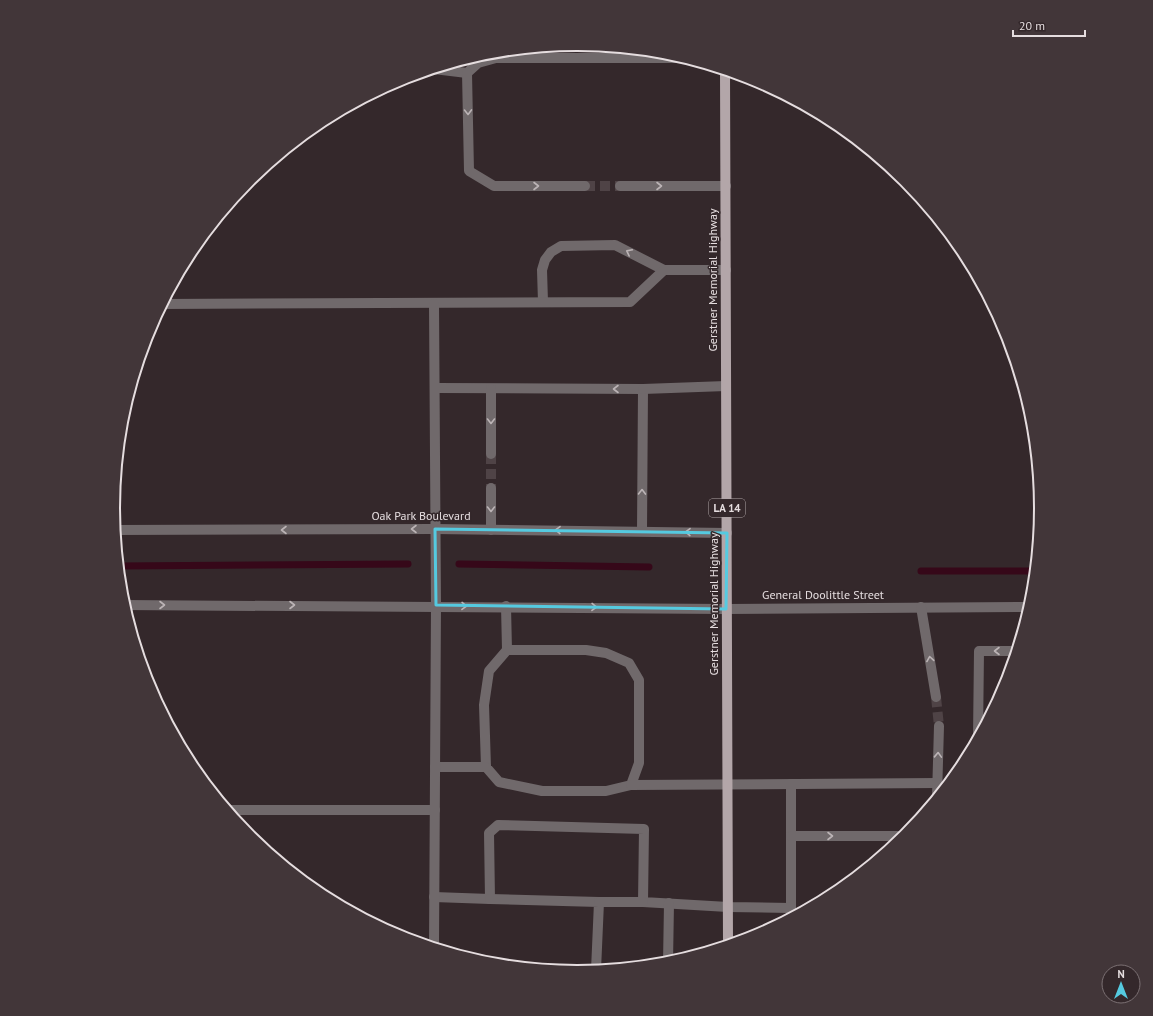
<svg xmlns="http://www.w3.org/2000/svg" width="1153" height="1016" font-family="'PT Sans',sans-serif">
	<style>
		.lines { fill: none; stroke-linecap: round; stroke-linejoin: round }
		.stream { stroke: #360819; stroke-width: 7 }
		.minor-tunnel { stroke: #4f4346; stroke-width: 10; stroke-dasharray: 10 5; stroke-linecap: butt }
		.minor { stroke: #70696b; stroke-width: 10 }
		.major { stroke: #b3a6a9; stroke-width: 10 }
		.oneway { stroke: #bcb4b6 }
		.marked { fill: none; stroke: #55cae0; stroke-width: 3; stroke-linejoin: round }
		.labels { text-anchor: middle; stroke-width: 3; stroke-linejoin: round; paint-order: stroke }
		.shield { fill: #34282b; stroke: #b0a7a9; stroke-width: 1 }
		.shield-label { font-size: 11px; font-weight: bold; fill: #e5dddf }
		.street-label { font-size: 12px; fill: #e5dddf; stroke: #34282b }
		.rim { fill: none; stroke: #e5dddf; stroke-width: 2 }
	</style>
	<rect width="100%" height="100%" fill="#34282b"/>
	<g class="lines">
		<g class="stream">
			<polyline points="459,564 649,567"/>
			<polyline points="118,566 408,564"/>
			<polyline points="921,571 1034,571"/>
		</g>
		<g class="minor-tunnel">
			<polyline points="585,186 620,186"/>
			<polyline points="491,454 491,488"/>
			<polyline points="936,697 939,726"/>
		</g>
		<g class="minor">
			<polyline points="434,69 467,73 478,63 496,58 684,58"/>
			<polyline points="467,73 469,171 494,186 585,186"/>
			<polyline points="620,186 726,186"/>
			<polyline points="543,302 542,270 545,260 551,252 561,246 615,245 664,270"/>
			<polyline points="162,304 630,302 664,270 726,270"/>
			<polyline points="435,388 643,389 642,531"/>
			<polyline points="491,389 491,454"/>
			<polyline points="643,389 726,386"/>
			<polyline points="115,530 435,529 727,533"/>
			<polyline points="491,530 491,488"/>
			<polyline points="123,605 726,609 1029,607"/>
			<polyline points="506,606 507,650 489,671 484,705 486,767 499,782 542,791 606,791 631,785 639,763 639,680 629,663 606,653 586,650 507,650"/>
			<polyline points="921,607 936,697"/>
			<polyline points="978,737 979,651 1016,651"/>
			<polyline points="435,767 486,767"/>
			<polyline points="791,784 791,917"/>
			<polyline points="631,785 937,783"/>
			<polyline points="937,797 939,726"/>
			<polyline points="227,810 435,810"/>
			<polyline points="791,836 904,836"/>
			<polyline points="434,897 490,899 489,833 498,825 644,829 643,902 728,907 791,908"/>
			<polyline points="490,899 599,902 596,970"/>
			<polyline points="599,902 643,902"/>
			<polyline points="434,947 436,605 434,304"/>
			<polyline points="668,963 669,903"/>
		</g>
		<polyline class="major" points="725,71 728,945"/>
	</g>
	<defs><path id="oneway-chevron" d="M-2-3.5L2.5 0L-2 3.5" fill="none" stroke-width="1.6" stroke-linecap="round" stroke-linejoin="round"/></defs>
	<g class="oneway">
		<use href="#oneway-chevron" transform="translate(468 112) rotate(89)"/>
		<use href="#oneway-chevron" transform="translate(536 186)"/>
		<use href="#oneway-chevron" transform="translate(659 186)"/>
		<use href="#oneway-chevron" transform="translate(629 252) rotate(-153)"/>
		<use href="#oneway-chevron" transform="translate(616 389) rotate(-180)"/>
		<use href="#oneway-chevron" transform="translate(491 421) rotate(90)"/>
		<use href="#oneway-chevron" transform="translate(642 492) rotate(-89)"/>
		<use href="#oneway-chevron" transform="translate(491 509) rotate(90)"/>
		<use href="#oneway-chevron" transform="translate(414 529) rotate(180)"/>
		<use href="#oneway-chevron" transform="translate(284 530) rotate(180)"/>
		<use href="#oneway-chevron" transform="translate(558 530) rotate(-179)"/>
		<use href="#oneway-chevron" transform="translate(688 532) rotate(-179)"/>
		<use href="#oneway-chevron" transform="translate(162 605)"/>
		<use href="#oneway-chevron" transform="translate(292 605)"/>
		<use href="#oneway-chevron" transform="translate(464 606) rotate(1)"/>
		<use href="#oneway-chevron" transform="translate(594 607) rotate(1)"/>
		<use href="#oneway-chevron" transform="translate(997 651) rotate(180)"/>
		<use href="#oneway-chevron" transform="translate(930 659) rotate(-99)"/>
		<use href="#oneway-chevron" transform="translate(938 755) rotate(-88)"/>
		<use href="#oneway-chevron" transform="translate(830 836)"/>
	</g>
	<path class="marked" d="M435 529 727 533 726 609 436 605Z"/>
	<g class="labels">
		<rect class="shield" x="709" y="499" width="36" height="18" rx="3"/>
		<g class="shield-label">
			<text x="727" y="512">LA 14</text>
		</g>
		<g class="street-label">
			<text transform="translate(713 280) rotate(-90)" y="4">Gerstner Memorial Highway</text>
			<text x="421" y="520">Oak Park Boulevard</text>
			<text x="823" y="599">General Doolittle Street</text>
			<text transform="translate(714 604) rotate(-90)" y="4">Gerstner Memorial Highway</text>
		</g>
	</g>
	<path d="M0 0H1153V1016H0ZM120 508a457 457 0 1 1 914 0a457 457 0 1 1-914 0Z" fill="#423639" fill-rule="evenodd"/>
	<path class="rim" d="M120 508a457 457 0 1 1 914 0a457 457 0 1 1-914 0Z"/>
	<g transform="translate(1121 984)"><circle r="19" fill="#34282b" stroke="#7b7073"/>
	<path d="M0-3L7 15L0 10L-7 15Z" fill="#55cae0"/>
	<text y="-6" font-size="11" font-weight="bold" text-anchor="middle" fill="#e5dddf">N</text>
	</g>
	<path d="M1013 30v6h72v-6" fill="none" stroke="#e5dddf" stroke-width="2"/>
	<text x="1019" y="30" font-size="12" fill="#e5dddf" stroke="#34282b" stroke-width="3" paint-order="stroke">20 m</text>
</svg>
